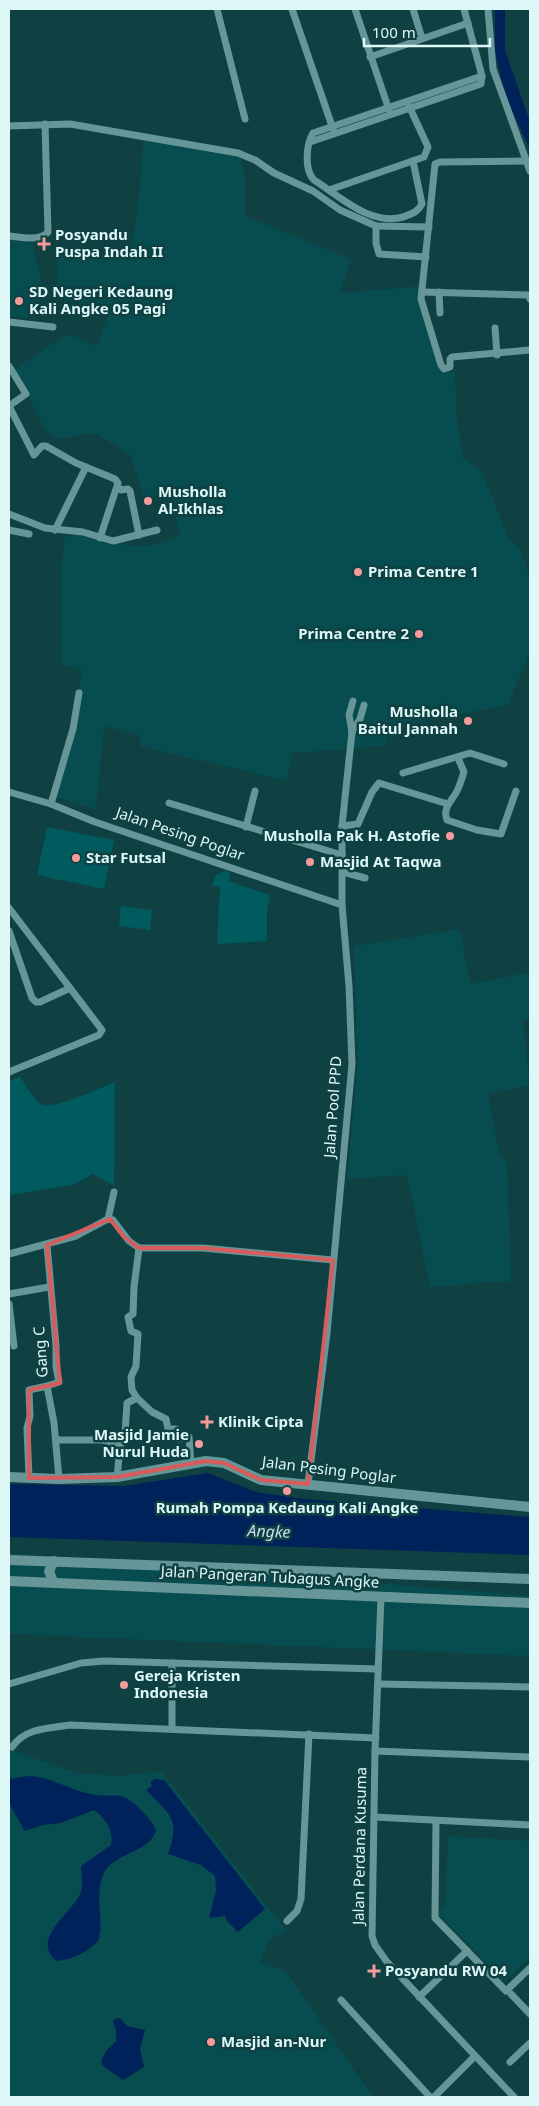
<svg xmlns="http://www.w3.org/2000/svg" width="539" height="2106" font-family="'Noto Sans',sans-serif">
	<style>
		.built { fill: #074c4e }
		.green { fill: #005b5e }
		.water { fill: #00225b }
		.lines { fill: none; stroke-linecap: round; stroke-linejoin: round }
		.street { stroke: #669698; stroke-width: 7 }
		.secondary { stroke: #669698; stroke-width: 10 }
		.marked { fill: none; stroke: #d85c5c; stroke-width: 4; stroke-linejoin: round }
		.poi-dot { fill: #f59b9c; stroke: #0f4143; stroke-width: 2 }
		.labels { text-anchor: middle; stroke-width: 5; stroke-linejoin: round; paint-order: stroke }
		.poi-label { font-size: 15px; font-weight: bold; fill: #def7f7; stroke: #0f4143; text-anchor: start }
		.street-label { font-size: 15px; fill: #def7f7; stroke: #0f4143 }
		.water-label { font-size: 16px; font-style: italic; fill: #cddbf1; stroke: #0f4143 }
	</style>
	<rect width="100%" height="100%" fill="#0f4143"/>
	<g class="built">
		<polygon points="144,136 240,157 245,175 245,216 351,259 340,293 423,286 421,304 444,371 455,372 457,419 463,459 481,470 510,541 519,546 530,578 530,652 508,705 388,728 386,746 292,753 287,781 140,746 139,735 104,726 96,809 51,796 73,727 82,670 62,664 61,572 65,536 88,534 114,543 144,547 180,536 169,489 144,499 130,454 94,433 59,439 45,430 15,369 67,334 97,346 109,312 58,298 57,252 130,260 139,197"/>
		<polygon points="9,239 33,243 42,286 41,296 27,318 9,316"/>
		<polygon points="460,929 470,984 530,972 530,1019 523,1021 530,1085 488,1094 500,1156 507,1162 511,1281 430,1287 407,1175 347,1179 358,1062 354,946"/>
		<polygon points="9,1553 530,1596 530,1656 9,1634"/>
		<polygon points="9,1749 77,1773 118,1776 161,1771 287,1931 270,1939 260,1962 286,1971 373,2097 9,2097"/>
		<polygon points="448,1836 530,1841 530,1957 505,1982 438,1914 445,1905"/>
	</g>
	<g class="green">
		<polygon points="47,827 114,840 104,889 37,875"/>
		<polygon points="227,870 230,875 229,881 270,895 267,911 267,941 217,944 220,887 212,886 216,875"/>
		<polygon points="121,906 152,910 150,930 119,926"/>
		<path d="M20 1077C26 1085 33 1099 41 1104 52 1111 102 1087 115 1082L114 1186 93 1174 73 1185 9 1195V1081Z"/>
	</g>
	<g class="water">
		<polygon points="495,9 505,9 505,50 530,122 530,149 505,95 495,51"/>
		<polygon points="208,1473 256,1492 305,1499 530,1517 530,1555 9,1537 9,1484 124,1486"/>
		<path d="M29 1776C54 1777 72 1792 96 1795 105 1797 116 1794 124 1797 135 1802 152 1819 156 1831 148 1854 113 1852 103 1875 94 1898 105 1921 98 1941 86 1953 74 1959 57 1961 29 1940 72 1913 80 1894 84 1885 81 1875 81 1866L111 1845C114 1830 105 1818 94 1810L61 1823 43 1825 25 1831 9 1803V1779Z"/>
		<path d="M155 1779 164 1780 265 1909 238 1932 227 1921 225 1916 209 1918 216 1891 215 1876 201 1865 168 1854C181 1817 170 1816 146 1790L152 1786 150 1782Z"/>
		<polygon points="120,2018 127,2026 145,2030 140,2049 144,2067 123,2080 103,2066 101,2062 106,2051 116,2041 116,2030 113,2022 115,2019"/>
	</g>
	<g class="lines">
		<g class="street">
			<polyline points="217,9 245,119"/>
			<polyline points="292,9 333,129"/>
			<polyline points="355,9 389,110"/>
			<polyline points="413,9 422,38"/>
			<polyline points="488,9 493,69 530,171"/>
			<polyline points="370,57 468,23"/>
			<polyline points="9,126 70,124 238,153 255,160 274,173 313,191 340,210 376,226 376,243 379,254 426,257"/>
			<polyline points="310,142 481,84 482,76 464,9"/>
			<path d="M413 161 422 204C417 213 411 214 403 217 370 226 341 197 314 180 304 170 306 145 313 133L482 76"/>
			<polyline points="526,161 440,162 435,164 421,299 441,365 444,369 450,367 450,359 452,357 530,350"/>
			<polyline points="329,190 424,157 428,147 409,106"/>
			<polyline points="376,226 429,227"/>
			<path d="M9 236C20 237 40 242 48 232L45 124"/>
			<polyline points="422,292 528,295 530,299"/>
			<polyline points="439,292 440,313"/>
			<polyline points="9,322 53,327"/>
			<polyline points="495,328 497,355"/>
			<polyline points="9,366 26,394 9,406"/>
			<polyline points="9,406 34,455 42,446 46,446 76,463 115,479 118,483 100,538"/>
			<polyline points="118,487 121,490 128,489 130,491 139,535"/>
			<polyline points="9,514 45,528 83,532 113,541 157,530"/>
			<polyline points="9,530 29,534"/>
			<polyline points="55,530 86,467"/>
			<polyline points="352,732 360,719 364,705"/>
			<path d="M458 758 464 772C462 778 460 785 457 791 452 801 442 808 447 820L477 830 501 834 516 791"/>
			<polyline points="403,773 470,753 504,764"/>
			<polyline points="9,792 51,804 95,822 342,905"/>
			<polyline points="169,803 342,855"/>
			<polyline points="51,804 73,729 79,693"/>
			<polyline points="342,826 358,824 372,792 379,783 448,804"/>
			<polyline points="246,827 255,791"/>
			<polyline points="343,872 365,878"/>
			<polyline points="9,908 102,1030 99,1035 9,1072"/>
			<polyline points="9,931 32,998 36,1002 40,1002 70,988"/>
			<polyline points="108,1219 113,1220 129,1241 139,1248 203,1248 333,1260"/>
			<polyline points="108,1219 114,1192"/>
			<polyline points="47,1245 56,1345 56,1367 59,1382 47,1386 54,1423 59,1479"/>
			<polyline points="139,1248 134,1287 133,1314 128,1317 131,1331 138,1334 136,1366 131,1377 132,1390 137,1398 152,1412 166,1419 168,1429 176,1429 179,1439 189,1437 191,1464"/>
			<polyline points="9,1254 76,1236 108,1219"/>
			<polyline points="9,1294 49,1287"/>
			<polyline points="9,1304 14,1346"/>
			<polyline points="56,1440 102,1440 121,1444"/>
			<polyline points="117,1477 121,1439 125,1434 127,1403 137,1398"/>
			<polyline points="29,1478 27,1428 30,1416 29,1390 47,1386"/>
			<polyline points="308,1484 327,1333 352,1064 349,986 342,905 342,826 352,732 349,715 353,701"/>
			<polyline points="381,1597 375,1751 372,1936 375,1945 387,1962 514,2097"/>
			<polyline points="9,1684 81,1663 104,1661 378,1669"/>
			<polyline points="378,1684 530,1687"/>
			<polyline points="172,1728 172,1663"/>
			<path d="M12 1747C25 1728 49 1728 70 1725L376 1738"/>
			<polyline points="375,1751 530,1757"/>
			<polyline points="374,1817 530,1825"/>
			<polyline points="436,1821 435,1918 506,1991 530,1968"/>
			<polyline points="287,1921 297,1911 301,1899 309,1734"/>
			<polyline points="511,1994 530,2014"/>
			<polyline points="419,1997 467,1951"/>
			<polyline points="341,2000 430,2097"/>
			<polyline points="510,2062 530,2043"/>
			<polyline points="434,2097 475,2056"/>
		</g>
		<g class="secondary">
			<polyline points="9,1477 59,1479 117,1477 206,1461 224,1463 261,1480 530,1507"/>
			<polyline points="9,1560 530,1579"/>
			<polyline points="9,1581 530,1603"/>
			<polyline points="53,1582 49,1571 54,1561"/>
		</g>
	</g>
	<path class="marked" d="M110 1219 124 1237 139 1248H203L333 1260 308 1484 261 1480 224 1463 206 1461 117 1477 29 1478V1390L60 1383 47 1245Z"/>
	<g class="poi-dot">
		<path d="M41.5 236.5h5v5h5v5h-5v5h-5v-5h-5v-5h5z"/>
		<circle cx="19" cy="301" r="5"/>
		<circle cx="148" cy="501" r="5"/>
		<circle cx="358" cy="572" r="5"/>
		<circle cx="419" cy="634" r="5"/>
		<circle cx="468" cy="721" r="5"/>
		<circle cx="450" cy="836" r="5"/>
		<circle cx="76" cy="858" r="5"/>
		<circle cx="310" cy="862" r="5"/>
		<path d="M204.5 1414.5h5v5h5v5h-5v5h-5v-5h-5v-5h5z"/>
		<circle cx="199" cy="1444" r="5"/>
		<circle cx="287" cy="1491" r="5"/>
		<circle cx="124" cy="1685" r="5"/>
		<path d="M371.5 1963.5h5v5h5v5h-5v5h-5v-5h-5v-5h5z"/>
		<circle cx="211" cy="2042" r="5"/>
	</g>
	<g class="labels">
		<g class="poi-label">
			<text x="55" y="240">Posyandu<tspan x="55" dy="17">Puspa Indah II</tspan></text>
			<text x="29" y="297">SD Negeri Kedaung<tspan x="29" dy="17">Kali Angke 05 Pagi</tspan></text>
			<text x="158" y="497">Musholla<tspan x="158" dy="17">Al-Ikhlas</tspan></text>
			<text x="368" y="577">Prima Centre 1</text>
			<text x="409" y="639" text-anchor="end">Prima Centre 2</text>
			<text x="458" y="717" text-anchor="end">Musholla<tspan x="458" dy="17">Baitul Jannah</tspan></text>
			<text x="440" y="841" text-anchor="end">Musholla Pak H. Astofie</text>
			<text x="86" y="863">Star Futsal</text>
			<text x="320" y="867">Masjid At Taqwa</text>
			<text x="218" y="1427">Klinik Cipta</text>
			<text x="189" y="1440" text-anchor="end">Masjid Jamie<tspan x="189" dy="17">Nurul Huda</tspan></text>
			<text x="287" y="1513" text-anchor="middle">Rumah Pompa Kedaung Kali Angke</text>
			<text x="134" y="1681">Gereja Kristen<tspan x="134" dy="17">Indonesia</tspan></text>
			<text x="385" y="1976">Posyandu RW 04</text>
			<text x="221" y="2047">Masjid an-Nur</text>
		</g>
		<g class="street-label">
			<text transform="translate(180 834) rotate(19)" y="5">Jalan Pesing Poglar</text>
			<text transform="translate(333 1107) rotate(-86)" y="5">Jalan Pool PPD</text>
			<text transform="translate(41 1352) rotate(-94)" y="5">Gang C</text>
			<text transform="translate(329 1470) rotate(7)" y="5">Jalan Pesing Poglar</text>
			<text transform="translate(270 1577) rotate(3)" y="5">Jalan Pangeran Tubagus Angke</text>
			<text transform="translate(360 1846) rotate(-89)" y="5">Jalan Perdana Kusuma</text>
		</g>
		<g class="water-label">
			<text transform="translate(269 1531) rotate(2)" y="6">Angke</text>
		</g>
	</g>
	<rect width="539" height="2106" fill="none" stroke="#def7f7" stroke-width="20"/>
	<path d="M364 38v8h126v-8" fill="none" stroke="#def7f7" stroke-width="2.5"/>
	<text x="372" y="38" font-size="15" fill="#def7f7" stroke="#0f4143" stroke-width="4" paint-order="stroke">100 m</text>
</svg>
